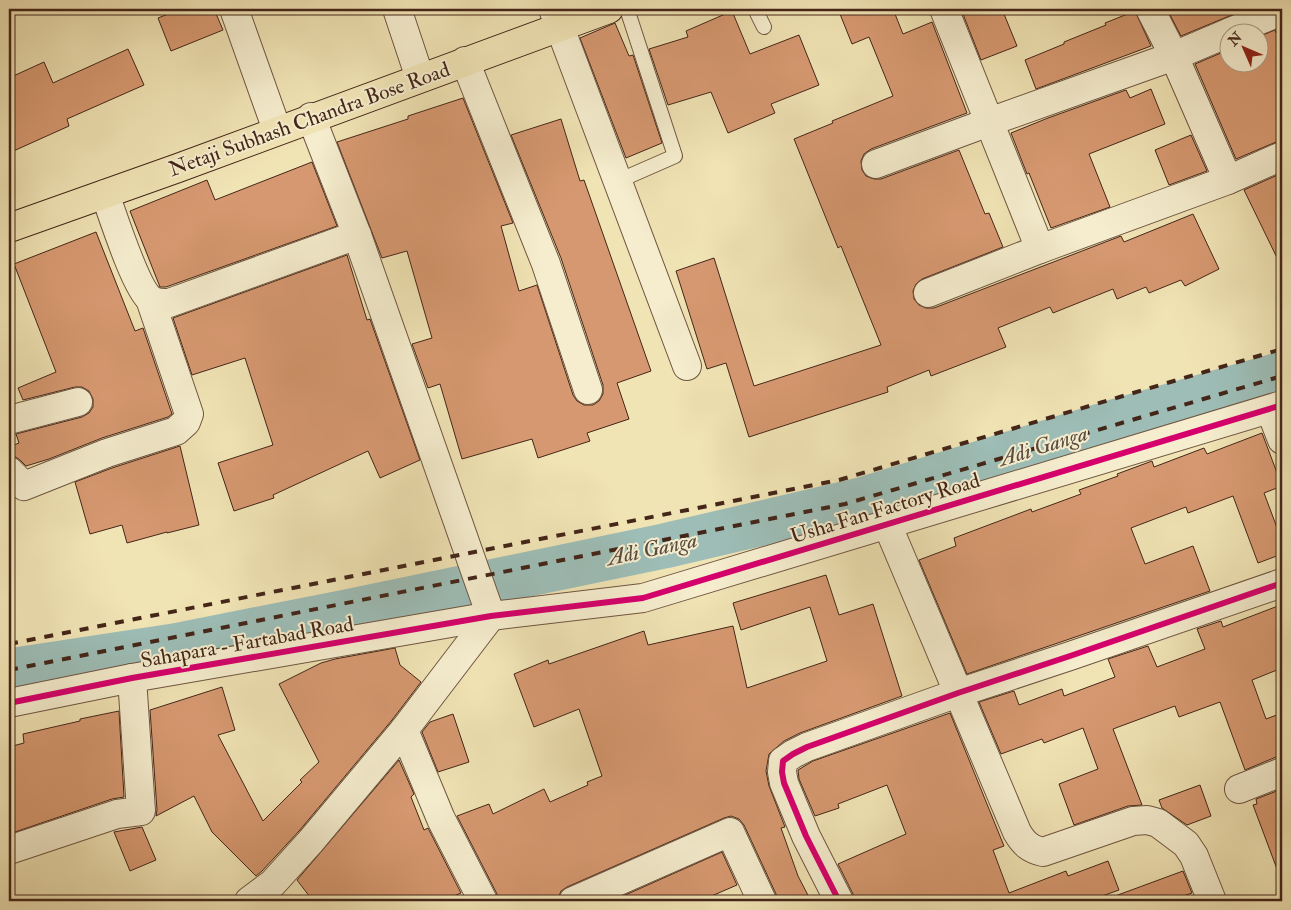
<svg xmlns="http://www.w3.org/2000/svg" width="1291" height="910" font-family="'IM FELL Double Pica',serif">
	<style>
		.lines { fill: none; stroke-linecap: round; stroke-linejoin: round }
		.river { stroke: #9dbdb6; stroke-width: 45 }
		.building { fill: #d69870; stroke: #442619 }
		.lane-casing { stroke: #6f5540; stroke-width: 16 }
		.street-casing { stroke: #6f5540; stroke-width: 30 }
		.primary-casing { stroke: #442619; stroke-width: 30 }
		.lane { stroke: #f5edce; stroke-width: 14 }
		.street { stroke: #f5edce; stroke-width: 28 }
		.primary { stroke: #f0e3b4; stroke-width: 28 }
		.rail { stroke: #442619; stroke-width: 4; stroke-dasharray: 9 9; stroke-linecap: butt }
		.cycleway-casing { stroke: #f5edce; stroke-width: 9 }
		.cycleway { stroke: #d6006c; stroke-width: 6 }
		.labels { text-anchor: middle; stroke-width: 4; stroke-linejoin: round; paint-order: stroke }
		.street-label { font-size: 21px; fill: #442619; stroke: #f5edce }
		.water-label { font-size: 22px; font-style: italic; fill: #5a4c40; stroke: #f5edce }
	</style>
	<rect width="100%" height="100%" fill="#f0e3b4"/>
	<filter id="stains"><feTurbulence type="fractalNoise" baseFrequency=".004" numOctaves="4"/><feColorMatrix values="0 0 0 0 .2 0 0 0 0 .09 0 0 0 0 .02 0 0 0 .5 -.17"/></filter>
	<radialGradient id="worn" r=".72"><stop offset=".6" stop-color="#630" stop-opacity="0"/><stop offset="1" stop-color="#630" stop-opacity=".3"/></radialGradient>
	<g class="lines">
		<polyline class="river" points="9,671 174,646 346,612 664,546 861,500 1117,421 1282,374"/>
	</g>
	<g class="building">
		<polygon points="181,9 214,9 223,30 171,51 158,18"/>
		<polygon points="854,9 893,9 903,34 932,22 967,113 871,149 864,154 861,161 862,170 866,176 874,179 881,179 959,150 985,214 989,213 1003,247 922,279 916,284 913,291 914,299 919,305 926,308 934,308 1121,236 1124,242 1193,214 1219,269 1185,286 1181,280 1149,293 1146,287 1117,299 1113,289 1053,313 1050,307 998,328 1006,347 931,376 929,370 887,387 888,392 749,437 726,363 707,369 676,271 714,258 754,386 881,345 841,246 838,248 794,139 833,123 832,121 893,96 869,37 852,44 840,14"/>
		<polygon points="961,9 1002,9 1017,46 981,60"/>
		<polygon points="1167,9 1246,9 1181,36"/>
		<polygon points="732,11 750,54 799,35 819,85 771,104 775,113 728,133 711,92 668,105 649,49 688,37 686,31"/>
		<polygon points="1135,11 1151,46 1036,89 1025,60 1064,44 1064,42 1106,25 1105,23"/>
		<polygon points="615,23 629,56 633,55 662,143 626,158 580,38"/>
		<polygon points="1275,30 1276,33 1282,30 1282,141 1276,142 1236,159 1195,64 1228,50 1228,62 1258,62 1258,37"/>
		<polygon points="128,49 144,85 67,119 69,126 9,153 9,78 44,62 53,83"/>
		<polygon points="1151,89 1165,124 1089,154 1110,207 1051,228 1029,173 1027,174 1011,133 1048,118 1126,90 1130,98"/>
		<polygon points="463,98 513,223 501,226 519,291 537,285 573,395 577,401 584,405 593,405 599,401 603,394 603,385 561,258 511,135 561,119 580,181 584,180 651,371 617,383 629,419 587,433 590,441 538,458 532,439 462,459 440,384 428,388 412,344 432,338 407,251 382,258 337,142 408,119 408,116"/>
		<polygon points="1191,135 1207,171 1169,185 1155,150"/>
		<polygon points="312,162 337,226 166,287 160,287 130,211 207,180 215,200"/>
		<polygon points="1282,173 1282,268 1244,190"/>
		<polygon points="96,232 135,331 143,328 172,414 168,417 102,438 49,459 26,466 20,460 14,456 9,456 9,447 19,443 16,434 82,417 89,413 93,407 93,399 89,391 82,387 75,387 23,400 18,388 56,372 14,264"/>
		<polygon points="347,255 367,320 370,319 420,460 380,478 368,451 273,495 274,498 234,511 218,463 273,445 245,358 192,375 173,318"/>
		<polygon points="1262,433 1282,486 1264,493 1282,541 1282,554 1258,563 1233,496 1188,513 1186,507 1131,528 1145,564 1193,546 1210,591 967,674 919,560 956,546 954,538 1031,509 1032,512 1081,494 1079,490 1118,476 1117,474 1152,461 1154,467 1204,448 1207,454"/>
		<polygon points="180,446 199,525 167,533 167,532 127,543 122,525 90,534 75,482 112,468"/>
		<polygon points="826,575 839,615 873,604 902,696 800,733 784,741 769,754 766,771 769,786 785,827 781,828 798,876 811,901 777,901 776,894 744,825 739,819 731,816 724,818 567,887 561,891 559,896 547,901 499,901 497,894 457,816 489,804 493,814 544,789 550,802 588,785 587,782 602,776 579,709 534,727 514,674 548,660 549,664 644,631 648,645 733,626 747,688 827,661 810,607 741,630 733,603"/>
		<polygon points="1278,606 1282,616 1282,668 1252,680 1266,719 1282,713 1282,757 1276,757 1245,770 1220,702 1179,717 1175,706 1113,729 1142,805 1128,806 1074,825 1059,784 1098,769 1083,728 1044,743 1042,739 1001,754 979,702 1014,691 1019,705 1062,689 1064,696 1115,677 1108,659 1148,646 1157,667 1205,649 1197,629 1221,621 1223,627"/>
		<polygon points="395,648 400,665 421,682 392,720 299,831 262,871 256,876 212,832 194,796 156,816 157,810 150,710 222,687 235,730 218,735 263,821 302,782 300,780 319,762 279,684 321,663 335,659"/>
		<polygon points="119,711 124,797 112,799 9,834 9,747 24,743 23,734 80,721 80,719"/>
		<polygon points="950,713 1004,846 993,850 1009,893 1066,871 1068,876 1108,861 1119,890 1088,901 855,901 853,894 838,864 906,834 887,785 838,804 839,808 815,816 799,779 798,770 813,761"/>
		<polygon points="453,714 469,762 438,772 422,732 430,722"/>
		<polygon points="399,760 414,794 411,797 424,830 428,828 461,893 442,901 313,901 297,880"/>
		<polygon points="1200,785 1211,816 1187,825 1162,808 1159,800"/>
		<polygon points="1282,789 1282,876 1280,877 1253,805 1257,804 1256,799"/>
		<polygon points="142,827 156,860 130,871 114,832"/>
		<polygon points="722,852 737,885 700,901 615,901 614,900"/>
		<polygon points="1183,871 1192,893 1169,901 1108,901 1107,899"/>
	</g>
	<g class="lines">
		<defs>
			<g id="lane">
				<polyline points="755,9 764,27"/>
				<polyline points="618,181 675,156 627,9"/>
			</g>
			<g id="street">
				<polyline points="234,9 277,130"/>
				<polyline points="397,9 420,78"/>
				<polyline points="553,9 687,366"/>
				<polyline points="944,9 1040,249 1228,180 1282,156"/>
				<polyline points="1150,9 1174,56 1228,180"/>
				<polyline points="1230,32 1282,11"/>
				<polyline points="465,61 546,264 588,390"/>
				<polyline points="311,117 357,235 491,616"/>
				<polyline points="876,164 989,122 1174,56 1228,33"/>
				<path d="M105 194C113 216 135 286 150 299 155 303 163 303 169 303L357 235"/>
				<polyline points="928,293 1040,249"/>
				<polyline points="1270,409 1282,440"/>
				<polyline points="9,420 78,402"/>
				<polyline points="9,471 24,486 107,453 176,431 186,422 189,414 150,299"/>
				<path d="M887 524 1017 832C1024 844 1030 849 1043 852L1133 821 1147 820 1158 823 1186 844 1194 856 1212 901"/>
				<polyline points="9,703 132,678 491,616 643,598 1282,405"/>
				<polyline points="404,730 441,819 483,901"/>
				<polyline points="1239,789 1282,772"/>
				<polyline points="9,850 117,814 141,811 132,678"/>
				<polyline points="249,901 273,883 311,841 404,730 491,616"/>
				<polyline points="573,901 730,832 762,901"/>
				<polyline points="839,901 806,836 784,783 782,772 783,761 793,754 807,747 958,693 1070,656 1282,583"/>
			</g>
			<polyline id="primary" points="9,228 178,168 609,9"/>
		</defs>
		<use href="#lane" class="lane-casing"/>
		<use href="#street" class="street-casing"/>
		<use href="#primary" class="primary-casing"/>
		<use href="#lane" class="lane"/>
		<use href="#street" class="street"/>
		<use href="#primary" class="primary"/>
		<g class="rail">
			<polyline points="9,644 839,480 1282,349"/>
			<polyline points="9,670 845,504 1282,376"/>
		</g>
		<defs>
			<g id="cycleway">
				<polyline points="9,703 132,678 491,616 643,598 1282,405"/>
				<polyline points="839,901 806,836 784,783 782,772 783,761 793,754 807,747 958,693 1070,656 1282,583"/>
			</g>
		</defs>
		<use href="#cycleway" class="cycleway-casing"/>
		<use href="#cycleway" class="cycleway"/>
	</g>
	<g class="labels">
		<g class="street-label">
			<text transform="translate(309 119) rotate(-20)" y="7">Netaji Subhash Chandra Bose Road</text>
			<text transform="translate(885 508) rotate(-17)" y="7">Usha Fan Factory Road</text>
			<text transform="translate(247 642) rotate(-10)" y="7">Sahapara - Fartabad Road</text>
		</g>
		<g class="water-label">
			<text transform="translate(1043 445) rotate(-17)" y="8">Adi Ganga</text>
			<text transform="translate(652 548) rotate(-12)" y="8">Adi Ganga</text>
		</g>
	</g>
	<rect width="1291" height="910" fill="none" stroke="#f0e3b4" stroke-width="30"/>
	<rect x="10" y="10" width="1271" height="890" fill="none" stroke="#442619" stroke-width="2.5"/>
	<rect x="15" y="15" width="1261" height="880" fill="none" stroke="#442619"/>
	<g transform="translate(1244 48) rotate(315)"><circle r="24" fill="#f5edce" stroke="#ae9d86"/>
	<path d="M0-4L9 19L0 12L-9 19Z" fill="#8f2418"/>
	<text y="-8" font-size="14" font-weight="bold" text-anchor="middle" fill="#442619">N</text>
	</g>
	<rect width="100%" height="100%" filter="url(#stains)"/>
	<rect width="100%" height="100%" fill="url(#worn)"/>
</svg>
